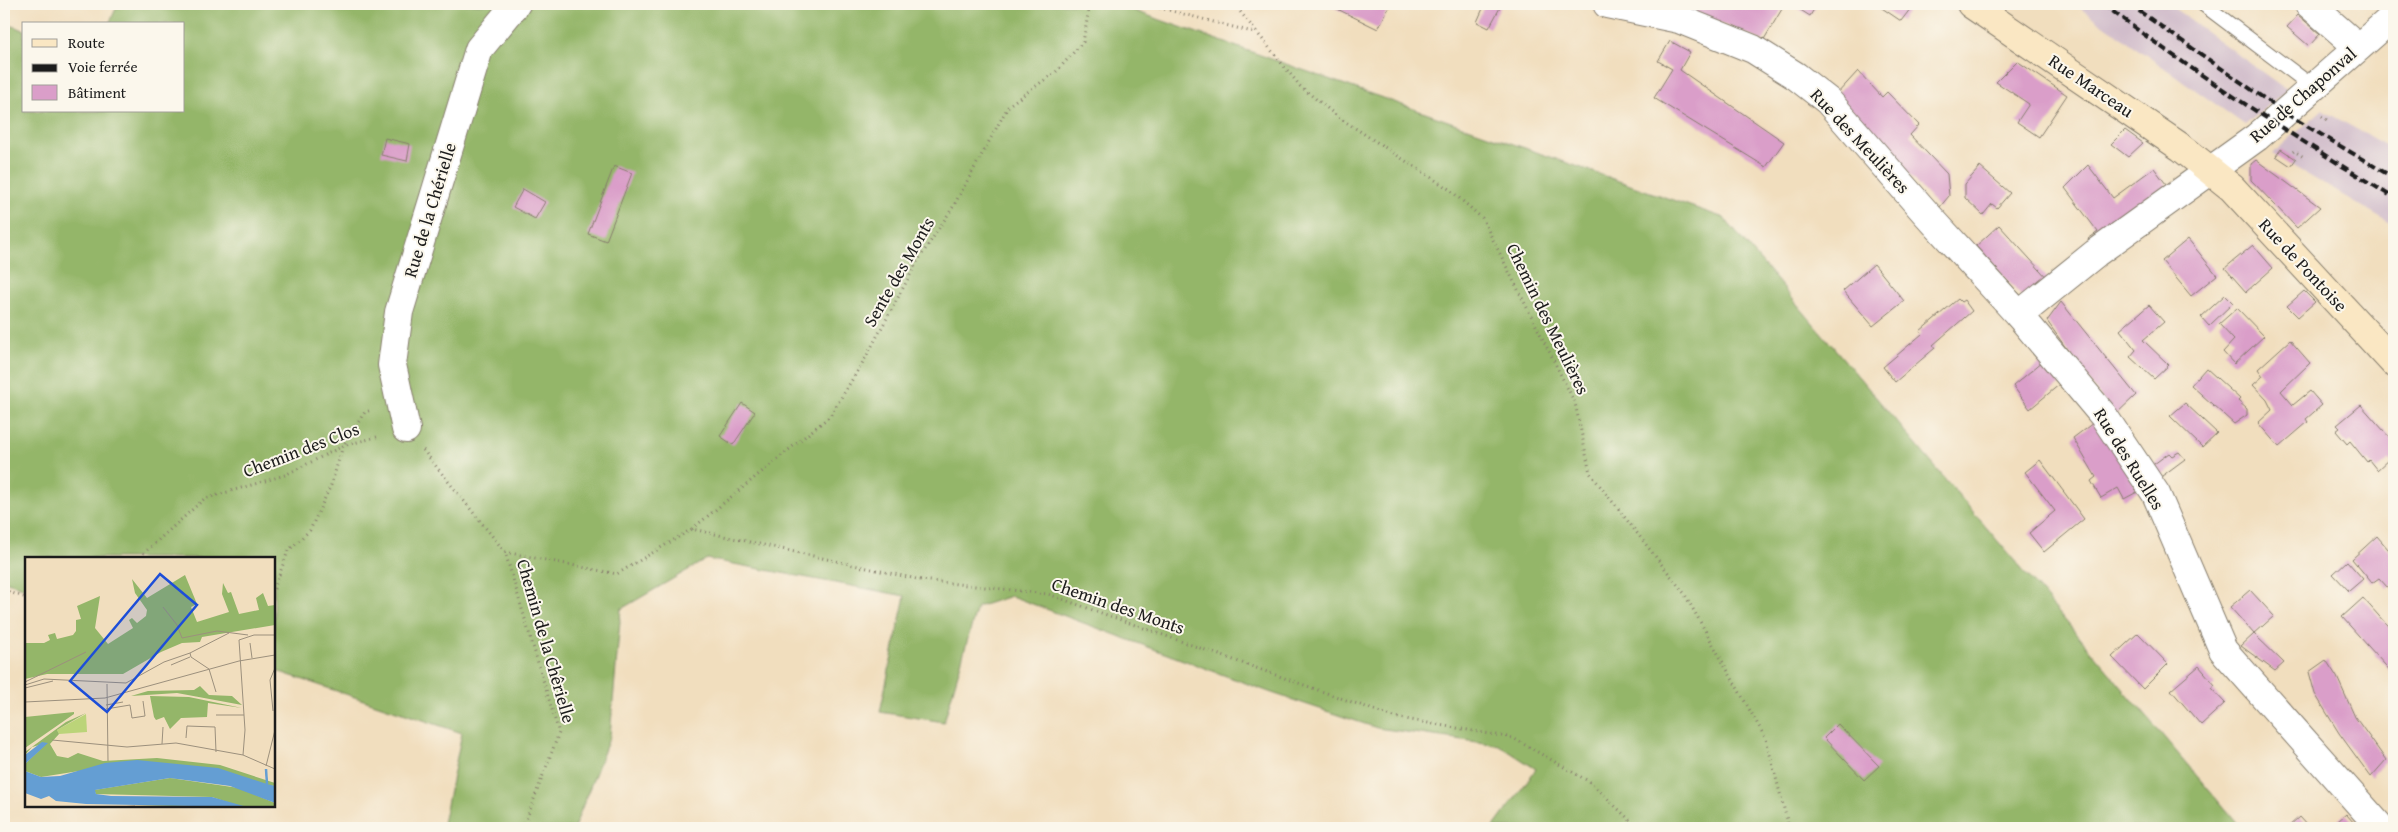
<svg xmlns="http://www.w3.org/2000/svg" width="2398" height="832" font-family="'Gentium Book Plus',serif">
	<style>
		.industrial { fill: #d1bdcb }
		.forest { fill: #94b669; stroke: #586942 }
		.building { fill: #da9ec9 }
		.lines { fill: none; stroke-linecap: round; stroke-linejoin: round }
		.service-casing { stroke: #867d6d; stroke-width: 16 }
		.minor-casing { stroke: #867d6d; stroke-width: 30 }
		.secondary-casing { stroke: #867d6d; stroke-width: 30 }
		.path { stroke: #867d6d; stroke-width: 3; stroke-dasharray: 1 4; stroke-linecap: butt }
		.service { stroke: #fff; stroke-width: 14 }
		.minor { stroke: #fff; stroke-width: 28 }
		.secondary { stroke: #fae7c3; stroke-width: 28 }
		.rail { stroke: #1c1c1c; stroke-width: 4; stroke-dasharray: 8 4; stroke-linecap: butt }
		.labels { text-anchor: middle; stroke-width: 4; stroke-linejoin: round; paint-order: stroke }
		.street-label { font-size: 18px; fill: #1c1c1c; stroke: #fbf7ec }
		.inset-river { fill: none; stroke: #649ed3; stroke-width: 2.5 }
		.inset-road { fill: none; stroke: #9c907d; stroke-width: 1 }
		.view { fill: #1d4ed8; fill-opacity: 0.15; stroke: #1d4ed8; stroke-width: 2.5 }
		.inset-edge { fill: none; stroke: #1c1c1c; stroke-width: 2.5 }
	</style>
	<rect width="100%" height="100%" fill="#fbf7ec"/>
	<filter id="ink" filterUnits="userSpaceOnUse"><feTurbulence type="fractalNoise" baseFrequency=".02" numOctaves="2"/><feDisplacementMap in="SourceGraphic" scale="10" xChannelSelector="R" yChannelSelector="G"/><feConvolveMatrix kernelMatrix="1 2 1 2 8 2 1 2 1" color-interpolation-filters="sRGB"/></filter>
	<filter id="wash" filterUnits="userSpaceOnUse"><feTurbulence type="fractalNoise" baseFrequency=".0096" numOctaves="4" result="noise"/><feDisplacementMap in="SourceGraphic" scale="20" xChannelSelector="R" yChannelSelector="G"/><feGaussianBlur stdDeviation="1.12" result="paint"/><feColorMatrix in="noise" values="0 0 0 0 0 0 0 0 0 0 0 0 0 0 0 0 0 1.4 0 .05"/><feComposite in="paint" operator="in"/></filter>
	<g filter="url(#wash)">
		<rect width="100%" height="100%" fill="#f1debe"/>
		<g class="industrial">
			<polygon points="2074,4 2168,4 2287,90 2245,125"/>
			<polygon points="2322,110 2394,150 2394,225 2272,154"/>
		</g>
		<polygon class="forest" points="118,4 1115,4 1724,218 2241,828 1493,828 1536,769 1499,745 1377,728 1272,693 1011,596 977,607 944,722 880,712 905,596 707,559 621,609 610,736 574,828 442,828 462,733 274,670 274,558 26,558 26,588 4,581 4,23 24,30 24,111 184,111 184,24 109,24"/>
		<g id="blocks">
			<g class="building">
				<polygon points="1327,4 1381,4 1389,7 1378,29"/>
				<polygon points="1485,4 1502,4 1489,28 1477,22"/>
				<polygon points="1674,4 1785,4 1763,41"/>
				<polygon points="1791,4 1817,4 1810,16"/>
				<polygon points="1876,4 1914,4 1901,21"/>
				<polygon points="2298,15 2320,34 2309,46 2287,27"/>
				<polygon points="1670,41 1690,52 1680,70 1784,142 1766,167 1654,98 1672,69 1658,61"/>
				<polygon points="2017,61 2067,95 2039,137 2017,122 2029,104 1996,82"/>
				<polygon points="1858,71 1882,97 1887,92 1919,125 1910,135 1947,174 1949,196 1939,208 1836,95"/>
				<polygon points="2125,130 2143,143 2128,157 2111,144"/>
				<polygon points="385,138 410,144 407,161 381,155"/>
				<polygon points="2281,149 2296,159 2291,166 2276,156"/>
				<polygon points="2256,160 2320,207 2297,228 2251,180 2251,164"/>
				<polygon points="2088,165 2113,198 2154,168 2172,192 2095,248 2088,239 2098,232 2065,188"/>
				<polygon points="614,166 632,173 606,241 588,234"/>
				<polygon points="1980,167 2010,193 1997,208 1992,204 1983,215 1965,198 1965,184"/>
				<polygon points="523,189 545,202 535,219 513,207"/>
				<polygon points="1999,225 2050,281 2026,301 1976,246"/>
				<polygon points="2188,239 2217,275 2191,296 2162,261"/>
				<polygon points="2253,245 2273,268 2246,292 2225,268"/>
				<polygon points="1874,264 1904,301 1873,326 1843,291"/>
				<polygon points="2304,291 2315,302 2298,317 2287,306"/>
				<polygon points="2225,295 2233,303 2209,326 2201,317"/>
				<polygon points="1958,299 1961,302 1964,300 1972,311 1933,345 1935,348 1895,382 1883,367 1922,334 1920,331"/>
				<polygon points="2061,302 2136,395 2114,416 2047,321"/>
				<polygon points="2149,305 2164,322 2143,340 2169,365 2154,379 2130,357 2136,350 2120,330"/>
				<polygon points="2237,308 2264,336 2234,364 2223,352 2234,340 2219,324"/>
				<polygon points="2290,340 2310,363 2281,391 2293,405 2310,391 2322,405 2306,419 2308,422 2279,447 2258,423 2272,410 2267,400 2253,385 2263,376 2258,369"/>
				<polygon points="2043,361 2060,384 2030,409 2013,386"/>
				<polygon points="2206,368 2240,399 2238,401 2247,409 2247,415 2234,424 2191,385"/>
				<polygon points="742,403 755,412 733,445 720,436"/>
				<polygon points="2185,403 2217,433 2202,447 2170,416"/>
				<polygon points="2361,405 2392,440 2394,438 2394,465 2389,459 2377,470 2369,460 2367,462 2350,441 2347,444 2336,431 2340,428 2337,425"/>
				<polygon points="2097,420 2139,491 2124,499 2118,488 2101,498 2091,481 2096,477 2073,438"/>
				<polygon points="2179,452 2185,459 2158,479 2150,467 2169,453 2172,456"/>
				<polygon points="2040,460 2084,519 2044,552 2029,533 2055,511 2025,472"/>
				<polygon points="2377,536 2394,556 2394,583 2388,588 2379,578 2372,583 2352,559"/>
				<polygon points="2347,561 2363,579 2349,591 2333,574"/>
				<polygon points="2250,590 2274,616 2254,634 2230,607"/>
				<polygon points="2363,598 2394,633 2394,675 2342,617"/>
				<polygon points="2138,633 2168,664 2143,689 2112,657"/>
				<polygon points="2254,634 2284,663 2275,671 2241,646"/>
				<polygon points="2326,660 2337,677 2355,717 2386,760 2371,777 2339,733 2315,694 2309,672"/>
				<polygon points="2199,666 2215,685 2211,688 2225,703 2201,725 2171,690"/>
				<polygon points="1838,724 1879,766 1864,780 1824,738"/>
				<polygon points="2346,814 2355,824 2351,828 2330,828"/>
				<polygon points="2299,817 2309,828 2287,828"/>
				<polygon points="2057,822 2067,828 2053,828"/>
			</g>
		</g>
	</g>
	<g filter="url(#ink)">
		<use href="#blocks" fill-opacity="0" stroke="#867d6d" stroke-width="1"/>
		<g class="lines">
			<defs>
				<polyline id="service" points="2203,4 2313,87"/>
				<g id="minor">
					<polyline points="1607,4 1679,19 1753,49 1796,76 1828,101 1924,211 2019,315 2103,415 2156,494 2223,650 2381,828"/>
					<polyline points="2309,4 2358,47"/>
					<polyline points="2019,315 2096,253 2257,137 2394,16"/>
					<polyline points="406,429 392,365 399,312 479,49 516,4"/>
				</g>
				<polyline id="secondary" points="1971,4 2182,148 2232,188 2394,363"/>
			</defs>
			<use href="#service" class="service-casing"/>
			<use href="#minor" class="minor-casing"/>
			<use href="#secondary" class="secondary-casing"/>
			<g class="path">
				<polyline points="1145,4 1256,33"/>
				<polyline points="1234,4 1300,86 1338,117 1449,189 1482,218 1575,403 1590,473 1684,593 1766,739 1789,828"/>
				<polyline points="2322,116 2328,121"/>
				<polyline points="2289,155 2294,151 2304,157"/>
				<polyline points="423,450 505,552 559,733 523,828"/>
				<polyline points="692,529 830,416 866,357 917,262 953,207 1009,105 1056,72 1083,42 1090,4"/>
				<polyline points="505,552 617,574 692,529 921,580 1048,594 1394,717 1513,738 1590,782 1638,828"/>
				<polyline points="141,558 144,553 204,499 285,475 343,446 380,436"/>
				<polyline points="274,589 288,551 310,530 331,485 343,446 365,412 372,410"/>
				<polyline points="4,590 26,598"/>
			</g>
			<use href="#service" class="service"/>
			<use href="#minor" class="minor"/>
			<use href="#secondary" class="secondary"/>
			<g class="rail">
				<path d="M2103 4C2196 75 2295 137 2394 198"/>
				<polyline points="2129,4 2285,113 2394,178"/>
			</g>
		</g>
	</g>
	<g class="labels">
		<g class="street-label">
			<text transform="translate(2091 86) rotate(34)" y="6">Rue Marceau</text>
			<text transform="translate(2303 95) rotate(-41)" y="6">Rue de Chaponval</text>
			<text transform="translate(1860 141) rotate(47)" y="6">Rue des Meulières</text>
			<text transform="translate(430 210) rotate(-73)" y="6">Rue de la Chérielle</text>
			<text transform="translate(2303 265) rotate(47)" y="6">Rue de Pontoise</text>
			<text transform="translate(899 272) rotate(-60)" y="6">Sente des Monts</text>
			<text transform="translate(1548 319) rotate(64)" y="6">Chemin des Meulières</text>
			<text transform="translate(301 450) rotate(-21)" y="6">Chemin des Clos</text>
			<text transform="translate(2129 459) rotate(58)" y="6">Rue des Ruelles</text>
			<text transform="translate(1118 606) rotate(19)" y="6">Chemin des Monts</text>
			<text transform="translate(546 641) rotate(74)" y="6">Chemin de la Chêrielle</text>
		</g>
	</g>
	<g transform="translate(25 557)">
		<rect width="250" height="250" fill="#f1debe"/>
		<path d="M61 157 62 175 34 177 32 173Z" fill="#bbd479"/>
		<path d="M160 18 172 47 166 50 172 65 204 55 197 37 198 26 203 36 206 35 214 57 234 53 231 41 238 36 243 49 250 48V68L177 80 175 85 157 86 136 95 98 117H22L0 122V86H19L25 83 23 78 30 76 32 82 48 78 51 74V63L56 62 52 49 75 39 70 71 83 87 108 71 104 63 107 61 112 66 121 59 122 53 110 36 107 22 122 41ZM175 129 184 138 207 139 217 148 152 136 106 139 123 134 169 133ZM125 139 164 140 217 151 183 146 182 160 156 161 145 172 139 160 131 163 129 160ZM49 155V157L0 191V160ZM61 156 32 173 34 177 25 187 32 199 43 201 53 196 78 204 132 201 195 208 250 226V229L54 214 16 220 0 214V207L22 186 7 190 0 198V195L41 165ZM145 221 214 231 250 246V250L214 249 187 240 71 237 69 233ZM125 247 192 250 109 248Z" fill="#94b669"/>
		<path d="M17 185 23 186 0 207V198ZM112 203 193 211 242 227 250 229V246L205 229 145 221 70 233 71 237 86 239 187 240 222 250 61 247 31 244 24 239 16 242 0 236V214L16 220 35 219 80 206Z" fill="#649ed3"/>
		<path class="inset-river" d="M241 212 242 227"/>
		<path class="inset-road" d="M138 50 152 68 157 81 192 74 223 78M229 78H250M225 86 227 101M165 96 166 100 184 112 191 135M146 108 165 100M0 125 61 95M82 127 83 204M0 128 19 122 101 126 139 105 165 96 204 76M0 131 28 124M0 145 80 141 214 104 250 98M81 148 98 145M81 152 105 148 107 161 120 159 118 144M248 154 245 123 250 111M191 158H219M161 181 162 169 190 170 191 195M27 183 102 190 151 186 218 198 250 212M137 187 138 170M218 198 220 173 214 83 229 78M241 209 250 173M93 250 110 249"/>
		<path class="view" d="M135 17 172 48 82 155 45 124Z"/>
		<rect width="250" height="250" class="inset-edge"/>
	</g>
	<rect width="2398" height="832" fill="none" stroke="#fbf7ec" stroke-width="20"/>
	<rect x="22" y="22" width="162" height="90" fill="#fbf7ec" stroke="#a29f99"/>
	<rect x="32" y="39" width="25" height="8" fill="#fae7c3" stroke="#a29f99"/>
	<text x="68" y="48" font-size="15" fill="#1c1c1c">Route</text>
	<rect x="32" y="64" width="25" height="8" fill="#1c1c1c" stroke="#a29f99"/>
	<text x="68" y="72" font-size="15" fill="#1c1c1c">Voie ferrée</text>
	<rect x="32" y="85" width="25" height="15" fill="#da9ec9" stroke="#a29f99"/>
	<text x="68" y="98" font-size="15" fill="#1c1c1c">Bâtiment</text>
</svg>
